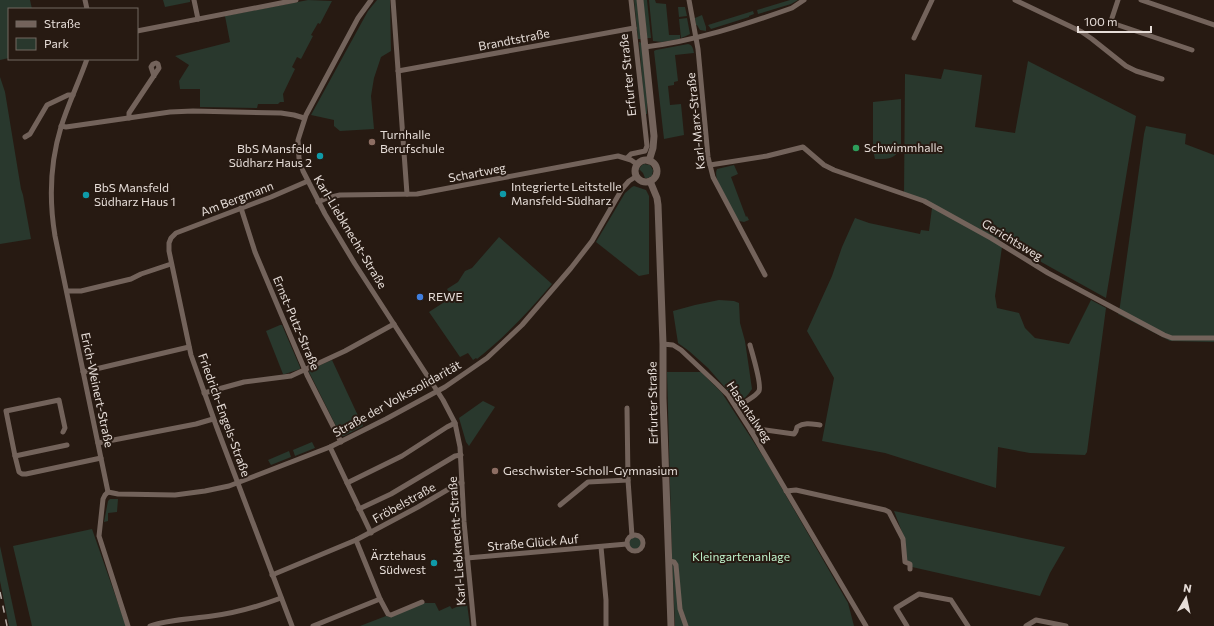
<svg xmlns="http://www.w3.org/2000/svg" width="1214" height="626" font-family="Commissioner,sans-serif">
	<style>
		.green { fill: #29382d }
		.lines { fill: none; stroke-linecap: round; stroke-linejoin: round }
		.street { stroke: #73635b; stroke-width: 5 }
		.secondary { stroke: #73635b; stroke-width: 7 }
		.rail { stroke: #b8aea8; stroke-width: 1.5; stroke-dasharray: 7 7; stroke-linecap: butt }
		.education-dot { fill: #8d6e63; stroke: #271a12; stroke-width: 1.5 }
		.leisure-dot { fill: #2e9e5b; stroke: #271a12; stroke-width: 1.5 }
		.culture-dot { fill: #0f9aa8; stroke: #271a12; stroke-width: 1.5 }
		.shop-dot { fill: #3f7fe0; stroke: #271a12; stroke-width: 1.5 }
		.labels { text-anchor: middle; stroke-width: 4; stroke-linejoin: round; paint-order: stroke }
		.street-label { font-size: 12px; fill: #e6ddd8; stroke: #271a12 }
		.poi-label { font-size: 12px; fill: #e6ddd8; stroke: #271a12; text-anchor: start }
		.park-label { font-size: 12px; fill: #bff3cc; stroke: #271a12 }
	</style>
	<rect width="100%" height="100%" fill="#271a12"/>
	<g class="green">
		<polygon points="0,0 30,0 32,9 9,9 9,58 0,60"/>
		<polygon points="163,0 190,0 190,2 165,7"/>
		<polygon points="308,0 332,1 320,24 318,23 311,35 313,36 301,59 297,57 292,67 295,69 283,94 284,102 280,102 278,104 258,104 257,108 200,107 200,89 180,89 179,81 189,65 175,56 230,42 225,16"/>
		<polygon points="377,0 390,0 391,51 381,57 374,78 371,96 374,129 340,131 334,126 334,120 311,115 368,11"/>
		<polygon points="634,0 637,0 642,39 638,39"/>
		<polygon points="643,0 647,0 651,38 647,38"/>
		<polygon points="649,0 655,0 656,3 666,4 669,35 680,35 680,39 662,42 653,41"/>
		<polygon points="790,0 798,0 791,4 758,14 757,10"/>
		<polygon points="678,7 685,7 687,16 679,17"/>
		<polygon points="753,11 754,14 749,16 749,17 711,29 708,25"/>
		<polygon points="702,15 706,27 706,31 700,30 697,25 696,25 695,18"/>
		<polygon points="687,18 690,34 686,36 681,38 679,19"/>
		<polygon points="639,42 642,43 647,95 647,114 645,114"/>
		<path d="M688 44C693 45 693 49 694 53L675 55 678 81 674 82V85L668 86 670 105 681 104 684 135 664 139 654 51 656 50Z"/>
		<polygon points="1028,61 1136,116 1106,298 998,238 1002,247 995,296 997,308 1019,313 1025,328 1035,338 1069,344 1091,300 1106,308 1087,452 1085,455 1030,453 998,447 996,488 885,453 822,441 834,378 807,331 832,276 842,247 855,218 869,223 920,234 921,230 929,231 932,208 922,202 904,196 905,74 941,79 944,69 982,75 975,127 1015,133"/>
		<polygon points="0,77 5,92 21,189 23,195 31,239 0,244"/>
		<path d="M901 99V147C895 160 887 159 875 159L873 150V102Z"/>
		<polygon points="1146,126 1186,134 1185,144 1214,155 1214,342 1170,341 1118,314 1120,306 1144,134"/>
		<polygon points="644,164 650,165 653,170 652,176 648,178 645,178 643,173 639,169 642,165"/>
		<path d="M734 165 738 174 731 177 746 217 747 216 749 220 744 222 739 221 726 200 727 199C723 190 713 178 717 169Z"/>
		<polygon points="634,186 646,190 649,196 649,274 639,276 596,242 625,193 632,187"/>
		<path d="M499 237 552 284C529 311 505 337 477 359L476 358 473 360 468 353 460 357 429 312 452 297 447 289 458 282 465 271 472 268Z"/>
		<path d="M719 300 734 301 739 303 740 323 745 341 752 389C747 396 745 400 736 400L708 368 689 351 678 343 673 311 695 305Z"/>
		<polygon points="280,325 282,325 300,367 300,369 285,374 283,374 266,331"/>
		<polygon points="332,360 360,420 356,422 358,425 362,423 363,426 344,436 341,436 309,372 311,369"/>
		<polygon points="667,372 701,372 722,393 766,461 848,603 854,626 675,626 672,558"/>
		<polygon points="483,401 495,407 469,446 466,442 459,418"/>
		<polygon points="312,442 315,448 295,456 293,450"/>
		<polygon points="289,451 291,457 271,465 268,460"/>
		<polygon points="110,499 118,499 117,512 108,513 108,521 104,522 108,501"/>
		<polygon points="894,511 1065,547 1050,573 1040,596 912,567 906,560 905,540"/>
		<polygon points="92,529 126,626 32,626 13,546"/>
		<circle cx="635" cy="543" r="6"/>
		<polygon points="0,546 17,626 9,626 0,581"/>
		<polygon points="465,589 470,626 360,626 386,616 390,617 421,603 435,603 439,611 450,606 452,609 465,603 460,591"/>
	</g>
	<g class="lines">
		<g class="street">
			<polyline points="85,0 87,9"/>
			<polyline points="194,0 198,19"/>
			<polyline points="371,0 358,18 306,115 298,140 299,158 303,171 325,214 355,264 443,400 455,423 460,447 464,522 474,626"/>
			<polyline points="393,0 407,194"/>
			<polyline points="689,0 698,49 708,157 713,177 765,275"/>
			<polyline points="1015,0 1082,32 1092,39 1126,66 1136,71 1162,79"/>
			<polyline points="1118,0 1112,18 1112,23 1192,50"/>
			<polyline points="1141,0 1214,25"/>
			<polyline points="137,31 296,0"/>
			<polyline points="914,38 932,0"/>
			<path d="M645 47C695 41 744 25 792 8L804 0"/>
			<path d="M87 59C79 82 68 104 61 127 50 163 49 200 55 236L108 492"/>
			<polyline points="398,71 634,28"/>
			<polyline points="129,118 129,113 159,68 158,64 156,63 153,64 151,67 154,76"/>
			<polyline points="61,126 66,127 170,112 193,111 281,113 294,115 304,118"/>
			<polyline points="25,137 30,134 47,105 68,95 73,95"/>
			<polyline points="627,158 631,154 645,151 647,146 631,0"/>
			<polyline points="710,165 767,156 803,147 824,165 834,170 924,201 991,238 1048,273 1164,335 1172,338 1214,338"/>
			<polyline points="318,202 327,198 340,195 417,194 618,156 631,160 638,165"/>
			<polyline points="241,208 255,252 279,309 307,375 341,442"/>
			<polyline points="67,291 81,291 131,279 141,274 171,264"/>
			<polyline points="663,344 673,345 681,350 717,384 728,395 751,431 866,626"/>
			<polyline points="83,372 189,347"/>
			<polyline points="204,393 244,382 291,376 345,351 394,324"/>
			<path d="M736 407C742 404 756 396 759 391 762 384 752 353 750 345"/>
			<polyline points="627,408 628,480 632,536"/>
			<path d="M751 431 758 429 794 434 796 431 797 427C805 422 812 424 820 425"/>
			<polyline points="98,443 196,424 213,419"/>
			<polyline points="67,445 15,456 19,472 22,474 26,474 101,458"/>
			<polyline points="330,447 371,533"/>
			<polyline points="15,456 6,411 59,400 65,428 63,432"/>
			<polyline points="347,483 402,456 447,427 455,423"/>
			<polyline points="786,491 796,490 885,510 889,512 903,539 905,562 910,564 910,569"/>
			<polyline points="108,492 118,494 175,495 205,491 229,486 330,447 386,419 445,387 487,358 522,325 571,268 592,241 622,189 629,181 637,176"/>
			<polyline points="108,492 105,495 103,499 99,536 128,626"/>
			<polyline points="560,505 588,482 628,480"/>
			<polyline points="359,509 391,494 455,456 461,455"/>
			<circle cx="635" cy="543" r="8"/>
			<polyline points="356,540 380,599 388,614 391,615 422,602"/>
			<polyline points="601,547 606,600 606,626"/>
			<polyline points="467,558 627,544"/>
			<polyline points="669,561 674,562 676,565 680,609 686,626"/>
			<polyline points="272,575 356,540 418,507 459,483 462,483"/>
			<path d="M150 626C170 619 191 619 212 616 237 613 257 607 281 598"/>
			<polyline points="292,626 217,428 191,355 169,251 169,243 171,238 176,233 271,197 308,181"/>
			<polyline points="313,626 380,599"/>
			<polyline points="907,626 896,608 919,594 951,600 968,626"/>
			<polyline points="1026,626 1036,620 1066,626"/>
		</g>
		<g class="secondary">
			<polyline points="640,0 654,136 653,148 649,161"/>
			<circle cx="646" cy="171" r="11"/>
			<polyline points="650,181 657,198 658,205 663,344 663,398 671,626"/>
		</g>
		<polyline class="rail" points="0,592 7,626"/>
	</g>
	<g class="education-dot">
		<circle cx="372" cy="142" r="4"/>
		<circle cx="495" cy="471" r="4"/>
	</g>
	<circle class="leisure-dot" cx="856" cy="148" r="4"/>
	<g class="culture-dot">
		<circle cx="320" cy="156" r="4"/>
		<circle cx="503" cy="194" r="4"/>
		<circle cx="86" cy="195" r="4"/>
		<circle cx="434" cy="563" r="4"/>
	</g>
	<circle class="shop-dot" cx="420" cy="297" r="4"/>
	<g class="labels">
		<g class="street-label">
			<text transform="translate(514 40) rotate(-11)" y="4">Brandtstraße</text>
			<text transform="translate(628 75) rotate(-96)" y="4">Erfurter Straße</text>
			<text transform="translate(696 121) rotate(-96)" y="4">Karl-Marx-Straße</text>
			<text transform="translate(477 173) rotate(-11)" y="4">Schartweg</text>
			<text transform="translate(237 199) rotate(-21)" y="4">Am Bergmann</text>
			<text transform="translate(350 232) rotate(59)" y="4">Karl-Liebknecht-Straße</text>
			<text transform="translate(1012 240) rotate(31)" y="4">Gerichtsweg</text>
			<text transform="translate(296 323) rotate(67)" y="4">Ernst-Putz-Straße</text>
			<text transform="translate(97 390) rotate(78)" y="4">Erich-Weinert-Straße</text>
			<text transform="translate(397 399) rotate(-29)" y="4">Straße der Volkssolidarität</text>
			<text transform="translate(653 403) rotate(-91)" y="4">Erfurter Straße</text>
			<text transform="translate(749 412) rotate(56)" y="4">Hasentalweg</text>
			<text transform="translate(224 415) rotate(70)" y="4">Friedrich-Engels-Straße</text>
			<text transform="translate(404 503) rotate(-29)" y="4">Fröbelstraße</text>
			<text transform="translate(457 541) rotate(-94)" y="4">Karl-Liebknecht-Straße</text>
			<text transform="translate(533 543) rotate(-5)" y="4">Straße Glück Auf</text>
		</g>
		<g class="poi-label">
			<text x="380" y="139">Turnhalle<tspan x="380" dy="14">Berufschule</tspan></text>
			<text x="864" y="152">Schwimmhalle</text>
			<text x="312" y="153" text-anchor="end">BbS Mansfeld<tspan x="312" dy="14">Südharz Haus 2</tspan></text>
			<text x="511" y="191">Integrierte Leitstelle<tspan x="511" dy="14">Mansfeld-Südharz</tspan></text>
			<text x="94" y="192">BbS Mansfeld<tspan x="94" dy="14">Südharz Haus 1</tspan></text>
			<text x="428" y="301">REWE</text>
			<text x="503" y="475">Geschwister-Scholl-Gymnasium</text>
			<text x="426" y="560" text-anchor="end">Ärztehaus<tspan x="426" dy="14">Südwest</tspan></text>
		</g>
		<g class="park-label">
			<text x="741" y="561">Kleingartenanlage</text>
		</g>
	</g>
	<rect x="8" y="8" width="130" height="52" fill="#271a12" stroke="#736861"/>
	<rect x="16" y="21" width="20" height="6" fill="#73635b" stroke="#736861"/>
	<text x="44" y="28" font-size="12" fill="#e6ddd8">Straße</text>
	<rect x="16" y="38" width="20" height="12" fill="#29382d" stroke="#736861"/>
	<text x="44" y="48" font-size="12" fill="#e6ddd8">Park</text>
	<g transform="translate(1186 598) rotate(9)" stroke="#271a12" stroke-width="3" paint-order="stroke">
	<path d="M0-3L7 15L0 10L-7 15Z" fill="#e6ddd8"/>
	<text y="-6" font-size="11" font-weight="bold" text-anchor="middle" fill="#e6ddd8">N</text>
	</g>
	<path d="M1078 26v6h73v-6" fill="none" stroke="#e6ddd8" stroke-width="2"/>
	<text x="1084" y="26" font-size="12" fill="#e6ddd8" stroke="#271a12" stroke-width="3" paint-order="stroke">100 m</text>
</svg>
